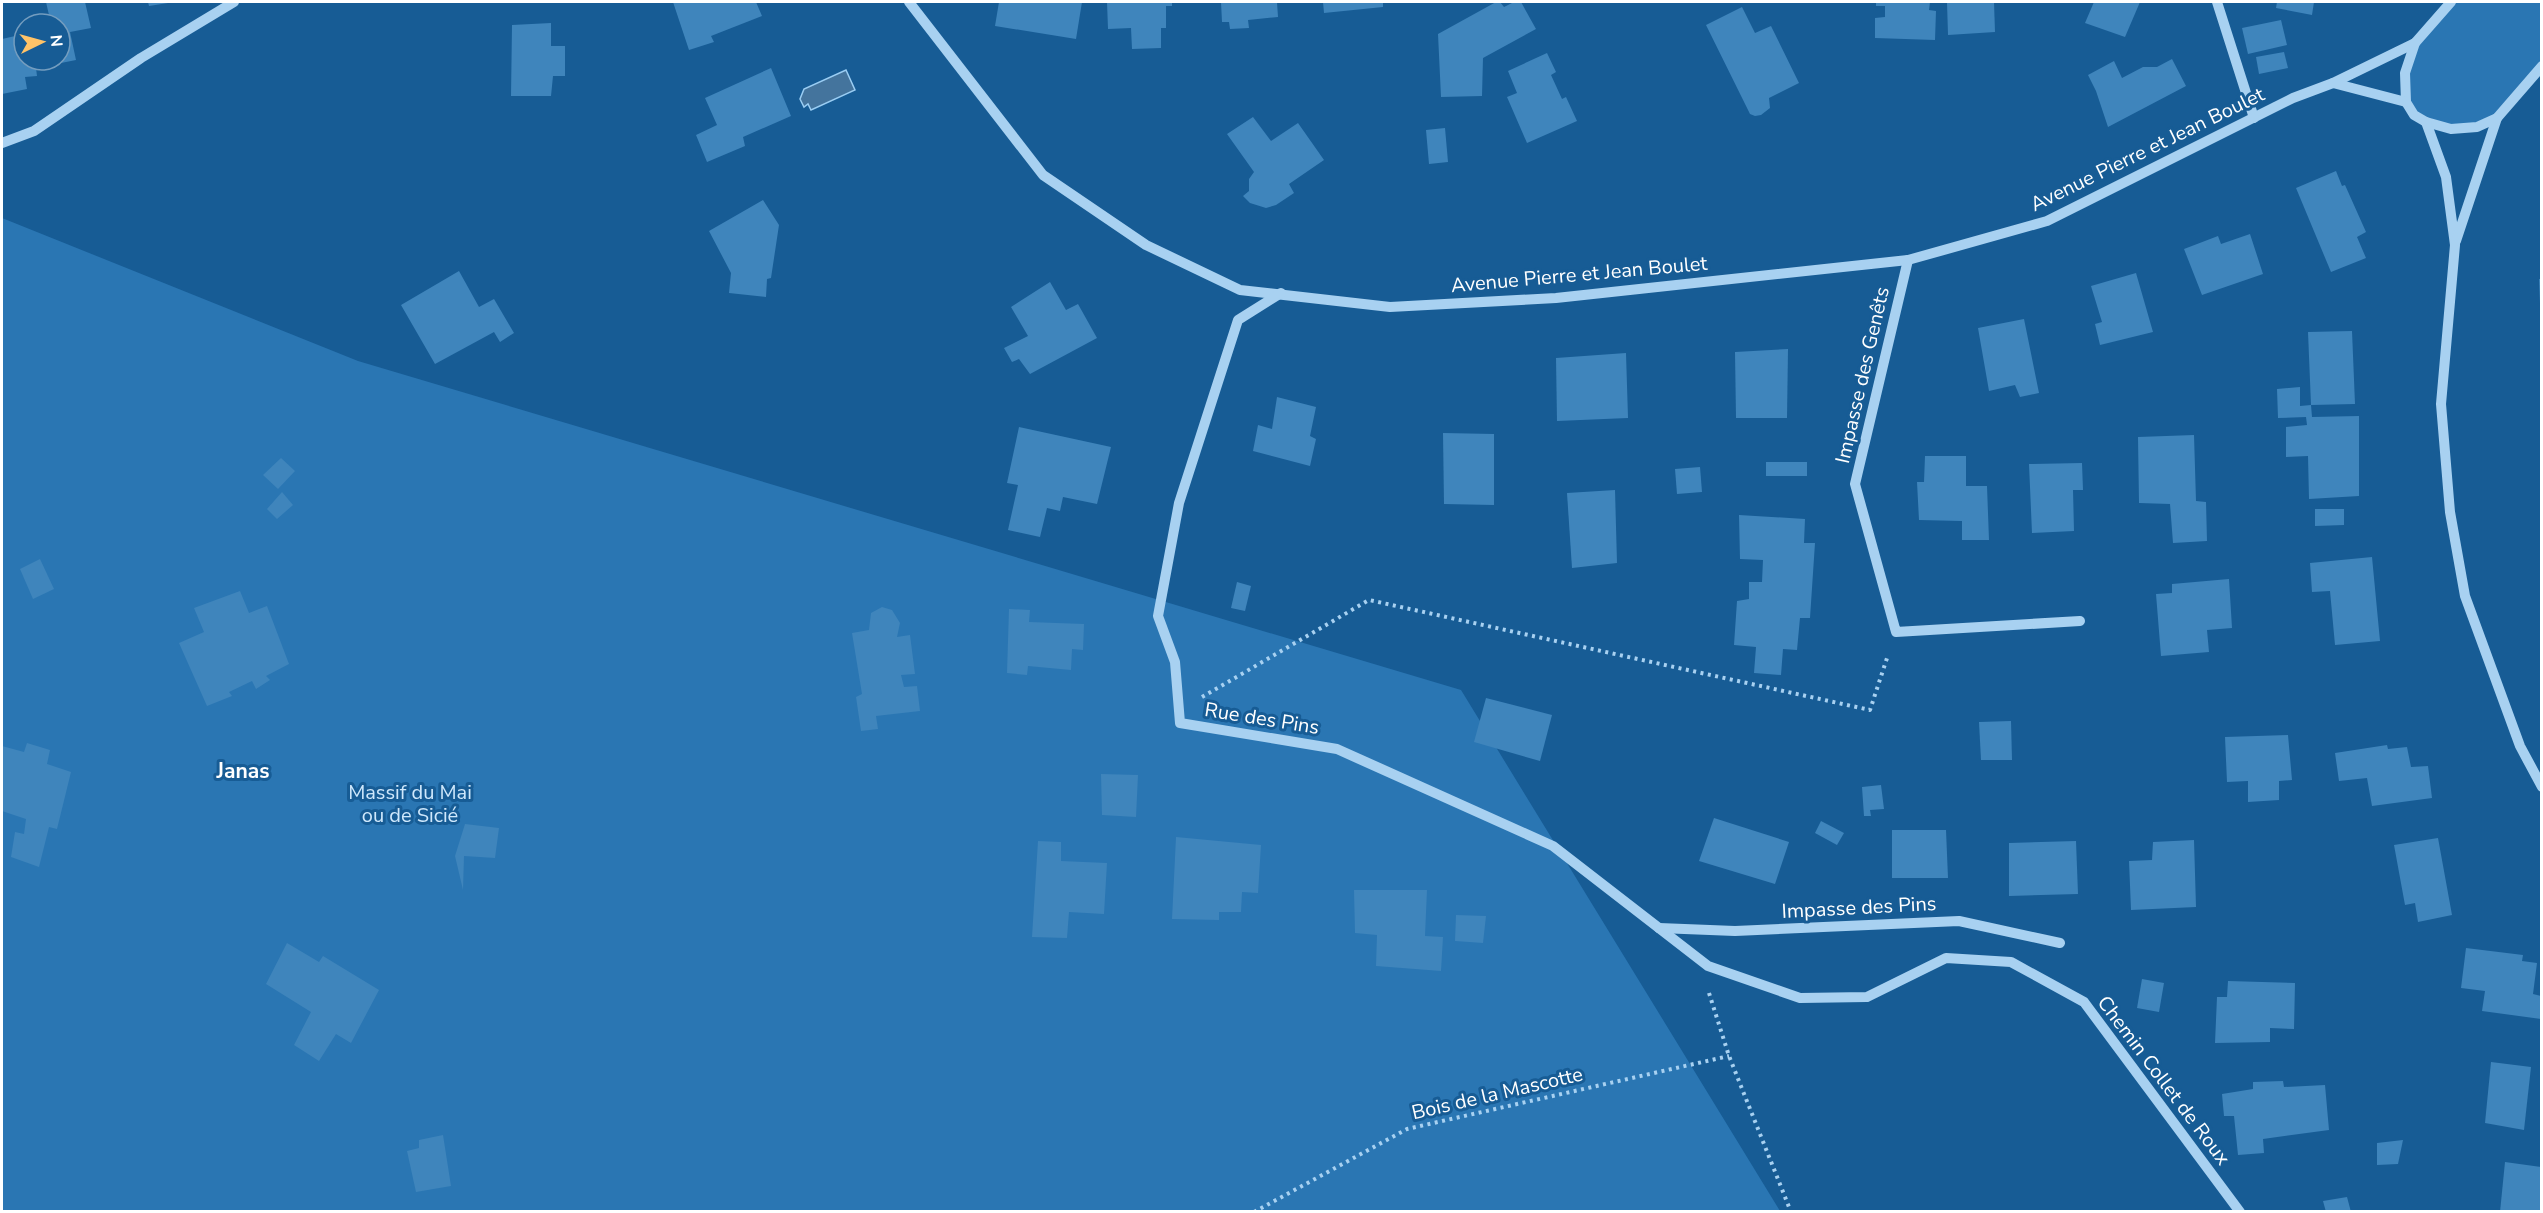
<svg xmlns="http://www.w3.org/2000/svg" width="2543" height="1213" font-family="'Nunito Sans',sans-serif">
	<style>
		.green { fill: #2a76b3 }
		.water { fill: #44749d; stroke: #9acdf3; stroke-width: 1.5 }
		.building { fill: #3f85bc }
		.lines { fill: none; stroke-linecap: round; stroke-linejoin: round }
		.path { stroke: #a8d1f1; stroke-width: 4; stroke-dasharray: 3 4.5; stroke-linecap: butt }
		.minor { stroke: #a8d1f1; stroke-width: 10 }
		.labels { text-anchor: middle; stroke-width: 6; stroke-linejoin: round; paint-order: stroke }
		.street-label { font-size: 20px; fill: #fff; stroke: #175c95 }
		.park-label { font-size: 20px; fill: #cfe8fc; stroke: #175c95 }
		.neighbourhood-label { font-size: 21px; font-weight: bold; fill: #fff; stroke: #175c95 }
	</style>
	<rect width="100%" height="100%" fill="#175c95"/>
	<g class="green">
		<polygon points="2451,2 2541,2 2541,66 2497,118 2451,129 2414,115 2404,90 2415,43"/>
		<polygon points="2,218 358,361 1461,690 1780,1211 2,1211"/>
	</g>
	<polygon class="water" points="846,70 855,90 811,110 808,104 804,107 800,99 804,89"/>
	<g class="building">
		<polygon points="46,2 85,2 91,28 70,32 76,60 36,68 37,76 25,77 27,89 2,94 2,39 24,34 24,60 60,60 60,24 51,24"/>
		<polygon points="148,2 168,2 168,3 149,6"/>
		<polygon points="673,2 756,2 762,16 711,36 714,42 689,50"/>
		<polygon points="999,2 1082,2 1076,39 995,26"/>
		<polygon points="1107,2 1172,2 1172,6 1166,6 1166,28 1161,28 1161,48 1132,49 1131,28 1108,29"/>
		<polygon points="1221,2 1277,2 1278,17 1248,20 1249,28 1230,29 1229,22 1222,22"/>
		<polygon points="1323,2 1383,2 1383,7 1324,13"/>
		<polygon points="1496,2 1500,2 1504,7 1514,2 1521,2 1536,29 1483,58 1482,96 1441,97 1438,34"/>
		<polygon points="1876,2 1930,2 1929,10 1936,11 1935,40 1875,38 1875,18 1885,17 1885,6 1876,6"/>
		<polygon points="1947,2 1994,2 1995,32 1948,35"/>
		<polygon points="2094,2 2140,2 2125,37 2085,23"/>
		<polygon points="2277,2 2314,2 2312,15 2276,8"/>
		<polygon points="1742,7 1755,33 1771,26 1799,83 1769,98 1770,108 1761,115 1755,116 1750,114 1706,25"/>
		<polygon points="2281,20 2287,45 2248,54 2242,28"/>
		<polygon points="551,23 551,46 565,46 565,76 553,76 551,96 511,96 512,25"/>
		<polygon points="2284,52 2288,68 2259,74 2256,57"/>
		<polygon points="1547,53 1556,72 1551,75 1562,99 1566,97 1577,121 1527,143 1507,97 1517,93 1508,71"/>
		<polygon points="2172,59 2186,86 2108,127 2096,91 2088,75 2114,61 2122,78 2143,67 2157,67"/>
		<polygon points="771,68 791,116 743,137 745,146 707,162 696,135 717,125 705,98"/>
		<polygon points="1253,117 1271,141 1298,123 1324,160 1289,184 1294,193 1276,205 1266,208 1250,203 1243,196 1249,191 1249,179 1254,172 1227,134"/>
		<polygon points="1445,128 1448,162 1429,164 1426,130"/>
		<polygon points="2336,171 2342,186 2345,185 2366,232 2357,237 2366,258 2331,272 2296,188"/>
		<polygon points="763,200 779,225 771,278 767,279 766,297 729,293 731,273 709,231"/>
		<polygon points="2250,234 2263,274 2202,295 2184,249 2218,236 2221,244"/>
		<polygon points="459,271 479,307 494,299 514,333 500,342 494,332 435,364 401,305"/>
		<polygon points="2136,273 2153,332 2100,345 2095,324 2102,322 2091,286"/>
		<polygon points="2539,279 2541,279 2541,303 2540,303"/>
		<polygon points="1050,282 1066,310 1078,304 1097,338 1030,374 1019,359 1012,362 1004,348 1028,336 1011,307"/>
		<polygon points="2024,319 2039,393 2020,397 2015,385 1989,391 1978,328"/>
		<polygon points="2352,331 2355,404 2311,405 2308,332"/>
		<polygon points="1788,349 1787,418 1736,418 1735,352"/>
		<polygon points="1626,353 1628,418 1557,421 1556,358"/>
		<polygon points="2300,387 2300,406 2311,405 2312,417 2359,416 2359,496 2309,499 2308,456 2286,457 2286,427 2307,425 2306,417 2278,418 2277,389"/>
		<polygon points="1277,397 1316,407 1310,436 1316,439 1310,466 1253,451 1258,425 1272,429"/>
		<polygon points="1019,427 1111,447 1097,504 1063,497 1060,511 1047,508 1040,537 1008,530 1018,485 1007,483"/>
		<polygon points="1443,433 1494,434 1494,505 1444,504"/>
		<polygon points="2194,435 2196,501 2206,502 2207,541 2173,543 2170,504 2139,503 2138,437"/>
		<polygon points="1925,456 1966,456 1966,486 1987,486 1989,540 1962,540 1962,521 1919,520 1917,482 1924,482"/>
		<polygon points="281,458 295,471 278,489 263,475"/>
		<rect x="1766" y="462" width="41" height="14"/>
		<polygon points="2082,463 2083,490 2073,490 2074,531 2032,533 2029,464"/>
		<polygon points="1700,467 1702,492 1677,494 1675,469"/>
		<polygon points="1615,490 1617,563 1572,568 1567,493"/>
		<polygon points="282,492 293,505 277,519 267,509"/>
		<polygon points="2315,509 2344,509 2344,525 2315,526"/>
		<polygon points="1739,515 1805,519 1804,543 1815,543 1810,618 1800,618 1797,650 1783,649 1781,675 1754,673 1756,647 1734,645 1737,601 1749,599 1749,582 1762,582 1763,560 1740,559"/>
		<polygon points="2372,557 2380,641 2335,645 2330,591 2312,592 2310,563"/>
		<polygon points="40,559 54,589 33,599 20,569"/>
		<polygon points="2229,579 2232,628 2207,630 2209,652 2161,656 2156,594 2172,593 2172,584"/>
		<polygon points="1237,582 1251,586 1245,611 1231,608"/>
		<polygon points="240,591 249,613 267,606 289,664 266,676 270,680 256,689 252,681 229,692 232,696 207,706 179,643 204,632 194,608"/>
		<polygon points="882,607 892,610 900,623 897,637 910,635 915,674 901,675 904,687 917,686 920,711 876,716 878,729 861,731 856,697 862,694 852,633 869,630 871,613"/>
		<polygon points="1009,609 1030,610 1029,622 1084,624 1083,650 1072,649 1071,670 1028,666 1027,675 1007,673"/>
		<polygon points="1486,698 1552,715 1540,761 1474,742"/>
		<polygon points="2011,721 2012,760 1981,760 1979,722"/>
		<polygon points="2288,735 2292,780 2279,781 2279,800 2248,802 2248,781 2227,782 2225,737"/>
		<polygon points="27,743 50,750 47,764 71,772 57,829 49,827 39,867 11,857 15,832 24,834 26,819 2,811 2,746 24,752"/>
		<polygon points="2387,745 2388,749 2407,747 2411,767 2428,766 2432,798 2372,806 2367,778 2339,781 2335,753"/>
		<polygon points="1101,774 1138,775 1136,817 1102,815"/>
		<polygon points="1881,785 1884,809 1870,810 1871,816 1864,816 1862,787"/>
		<polygon points="1714,818 1789,842 1775,884 1699,861"/>
		<polygon points="1821,821 1844,833 1837,845 1815,833"/>
		<polygon points="465,824 499,828 495,858 464,856 463,890 455,856"/>
		<polygon points="1892,830 1946,830 1948,878 1892,878"/>
		<polygon points="1176,837 1261,845 1258,893 1242,892 1241,912 1219,912 1219,920 1172,919"/>
		<polygon points="2438,838 2452,915 2418,922 2415,903 2405,905 2394,845"/>
		<polygon points="2194,840 2196,907 2131,910 2129,861 2152,860 2153,842"/>
		<polygon points="1038,841 1061,842 1061,861 1107,863 1104,914 1069,912 1067,938 1032,937"/>
		<polygon points="2076,841 2078,894 2009,896 2009,843"/>
		<polygon points="1354,890 1427,890 1425,936 1443,937 1441,971 1376,966 1377,935 1355,933"/>
		<polygon points="1456,915 1486,916 1483,943 1455,941"/>
		<polygon points="287,943 319,962 323,956 379,990 351,1043 336,1034 319,1061 294,1045 311,1012 266,984"/>
		<polygon points="2466,948 2523,955 2522,961 2537,963 2533,994 2541,996 2541,1019 2482,1011 2485,991 2461,988"/>
		<polygon points="2142,979 2164,983 2159,1012 2137,1008"/>
		<polygon points="2228,981 2295,983 2294,1029 2270,1028 2270,1042 2215,1043 2217,997 2227,997"/>
		<polygon points="2491,1062 2531,1067 2524,1130 2485,1123"/>
		<polygon points="2283,1081 2284,1087 2325,1085 2329,1130 2263,1139 2264,1153 2238,1155 2234,1116 2224,1116 2222,1094 2253,1089 2253,1082"/>
		<polygon points="443,1135 451,1186 416,1192 407,1151 419,1148 419,1140"/>
		<polygon points="2403,1140 2398,1164 2377,1165 2377,1143"/>
		<polygon points="2505,1162 2541,1167 2541,1212 2500,1212"/>
		<polygon points="2347,1197 2351,1212 2326,1212 2323,1201"/>
	</g>
	<g class="lines">
		<g class="path">
			<polyline points="1202,697 1369,600 1870,710 1888,655"/>
			<polyline points="1709,993 1729,1056 1791,1212"/>
			<polyline points="1254,1212 1407,1129 1729,1056"/>
		</g>
		<g class="minor">
			<polyline points="909,2 1043,175 1146,245 1240,290 1390,307 1556,298 1908,260 2047,221 2293,98 2333,83 2415,43"/>
			<polyline points="2217,2 2254,118"/>
			<polyline points="2451,2 2415,43 2405,73 2406,102 2414,115 2426,122 2451,129 2477,127 2497,118 2542,66"/>
			<polyline points="2333,83 2406,102"/>
			<polyline points="2426,122 2446,177 2455,245 2441,404 2450,512 2465,596 2520,746 2542,787"/>
			<polyline points="2,143 34,131 141,58 234,2"/>
			<polyline points="2456,241 2497,118"/>
			<polyline points="1908,260 1855,484 1896,632 2080,621"/>
			<polyline points="1281,293 1238,320 1179,503 1158,616 1175,662 1180,723 1337,749 1553,846 1708,966 1800,998 1867,997 1946,958 2011,962 2084,1002 2240,1212"/>
			<polyline points="1659,928 1735,931 1959,921 2060,943"/>
		</g>
	</g>
	<g class="labels">
		<g class="street-label">
			<text transform="translate(2147 149) rotate(-26)" y="7">Avenue Pierre et Jean Boulet</text>
			<text transform="translate(1579 274) rotate(-5)" y="7">Avenue Pierre et Jean Boulet</text>
			<text transform="translate(1862 375) rotate(-77)" y="7">Impasse des Genêts</text>
			<text transform="translate(1262 718) rotate(9)" y="7">Rue des Pins</text>
			<text transform="translate(1859 907) rotate(-3)" y="7">Impasse des Pins</text>
			<text transform="translate(2164 1080) rotate(53)" y="7">Chemin Collet de Roux</text>
			<text transform="translate(1497 1093) rotate(-13)" y="7">Bois de la Mascotte</text>
		</g>
		<g class="park-label">
			<text x="410" y="799">Massif du Mai<tspan x="410" dy="23">ou de Sicié</tspan></text>
		</g>
		<g class="neighbourhood-label">
			<text x="243" y="778">Janas</text>
		</g>
	</g>
	<rect width="2543" height="1213" fill="none" stroke="#ffffff" stroke-width="6"/>
	<g transform="translate(42 42) rotate(85)"><circle r="28" fill="#175c95" stroke="#749dbf" stroke-width="1.5"/>
	<path d="M0-4.5L10 22L0 15L-10 22Z" fill="#ffc368"/>
	<text y="-9" font-size="16" font-weight="bold" text-anchor="middle" fill="#ffffff">N</text>
	</g>
</svg>
